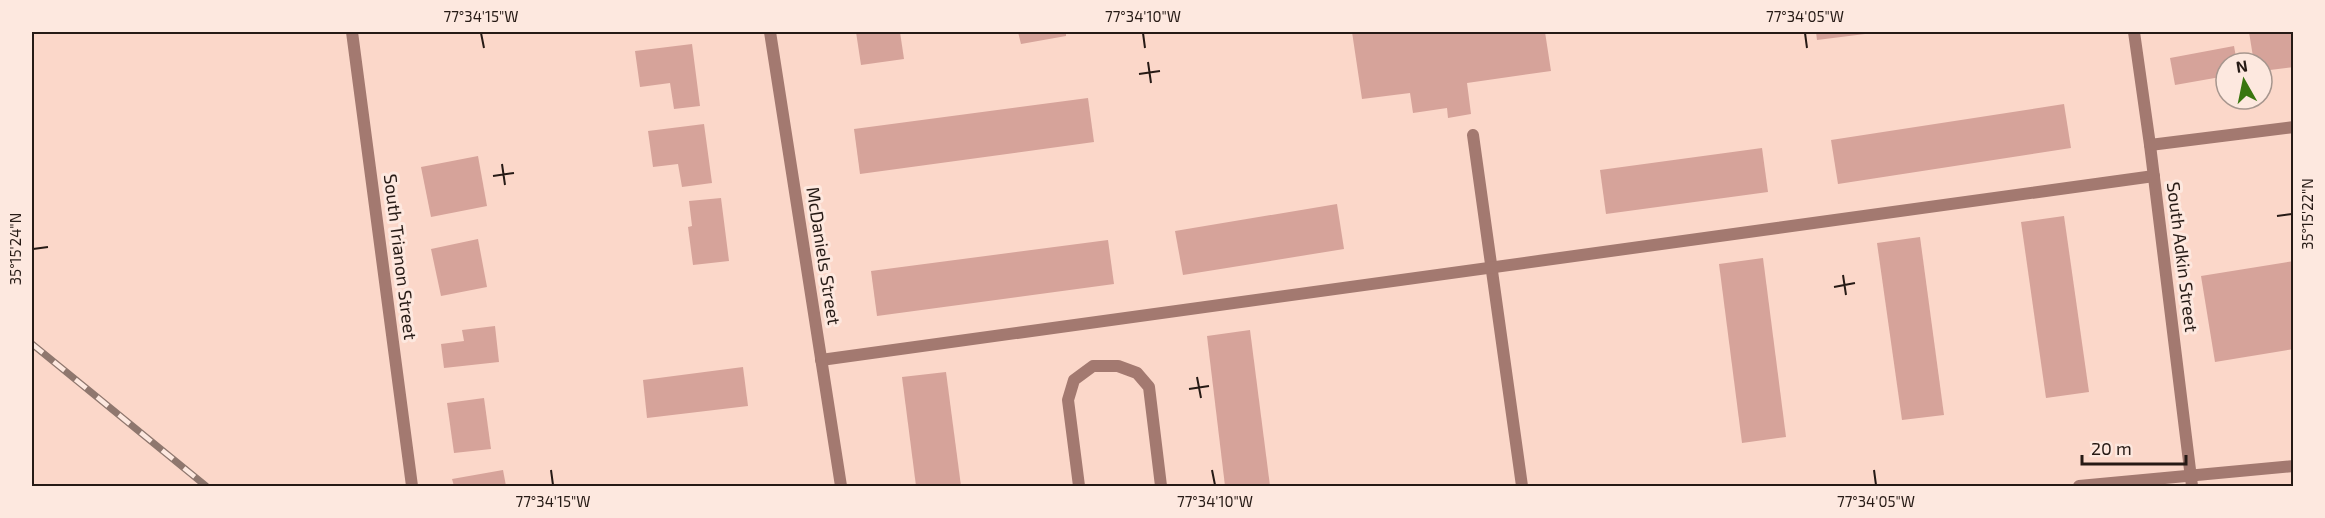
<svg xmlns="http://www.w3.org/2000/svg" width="2325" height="518" font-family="'Exo 2',sans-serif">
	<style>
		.building { fill: #d6a39a }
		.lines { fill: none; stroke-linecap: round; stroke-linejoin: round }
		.lane { stroke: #a37970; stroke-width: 12 }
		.street { stroke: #a37970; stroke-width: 12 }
		.rail-casing { stroke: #8f776e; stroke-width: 7 }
		.rail { stroke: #fde8df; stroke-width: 4.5; stroke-dasharray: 14; stroke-linecap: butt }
		.ticks { fill: none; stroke: #261a15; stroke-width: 2 }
		.labels { text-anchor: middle; stroke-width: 6; stroke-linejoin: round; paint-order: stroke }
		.street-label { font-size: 18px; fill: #261a15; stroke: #fde8df }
		.neatline { fill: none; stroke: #261a15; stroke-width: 2 }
		.ticks-label { font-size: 15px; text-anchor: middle; fill: #261a15 }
	</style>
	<rect width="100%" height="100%" fill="#fbd7c9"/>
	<g class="building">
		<polygon points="856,32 900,32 904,59 861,65"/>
		<polygon points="1018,32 1066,32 1066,36 1021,44"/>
		<polygon points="1352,32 1545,32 1551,71 1467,83 1471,114 1448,118 1447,108 1413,113 1410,93 1362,99"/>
		<polygon points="1816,32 1872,32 1873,33 1817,40"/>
		<polygon points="2249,32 2294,32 2294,67 2262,71 2262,63 2254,63"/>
		<polygon points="692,44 700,106 674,109 670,83 640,87 635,51"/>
		<polygon points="2234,46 2237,63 2226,63 2226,76 2175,85 2170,58"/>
		<polygon points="1088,98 1094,142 860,174 854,129"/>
		<polygon points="2064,104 2071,148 1838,184 1831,140"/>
		<polygon points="704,124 712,183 682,187 678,164 653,167 648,131"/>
		<polygon points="1762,148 1768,192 1606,214 1600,170"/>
		<polygon points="478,156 487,206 431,217 421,167"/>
		<polygon points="721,198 729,261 693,265 688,227 692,226 689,201"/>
		<polygon points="1337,204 1344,249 1183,275 1175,231"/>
		<polygon points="2064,216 2089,392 2046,398 2021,222"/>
		<polygon points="1920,237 1944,415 1902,420 1877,243"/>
		<polygon points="478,239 487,287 441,296 431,249"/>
		<polygon points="1108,240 1114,284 877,316 871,271"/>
		<polygon points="1763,258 1786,437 1742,443 1719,264"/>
		<polygon points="2294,261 2294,349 2215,362 2201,276"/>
		<polygon points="495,326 499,362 444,368 441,344 464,341 462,330"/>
		<polygon points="1250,330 1270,486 1225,486 1207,336"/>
		<polygon points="743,367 748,406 647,418 643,380"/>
		<polygon points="946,372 961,486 916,486 902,377"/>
		<polygon points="484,398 491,449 454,453 447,403"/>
		<polygon points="503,470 506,486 454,486 452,479"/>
	</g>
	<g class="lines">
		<g class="lane">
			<polyline points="1473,135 1522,486"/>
			<polyline points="821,360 2154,176"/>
			<polyline points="1079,486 1068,400 1074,380 1093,366 1118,366 1137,373 1149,387 1161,486"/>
		</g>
		<g class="street">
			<polyline points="352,32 412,486"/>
			<polyline points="770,32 841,486"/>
			<polyline points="2134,32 2150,145 2192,486"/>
			<polyline points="2150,145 2294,127"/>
			<polyline points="2079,486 2294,466"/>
		</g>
		<defs>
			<polyline id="rail" points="32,344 206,486"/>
		</defs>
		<use href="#rail" class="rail-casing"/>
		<use href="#rail" class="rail"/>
	</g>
	<path class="ticks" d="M481 33 484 48M1143 33 1145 48M1805 33 1807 48M1148 62 1151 83M1139 74 1160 71M502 164 505 185M493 176 514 173M2277 216 2292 214M33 249 48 247M1843 275 1846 295M1834 287 1855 283M1197 377 1201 398M1189 389 1209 386M551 470 553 485M1212 470 1215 485M1874 470 1876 485"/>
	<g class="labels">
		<g class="street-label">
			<text transform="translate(823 256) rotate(81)" y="6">McDaniels Street</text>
			<text transform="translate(400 257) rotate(83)" y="6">South Trianon Street</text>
			<text transform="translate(2182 257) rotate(83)" y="6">South Adkin Street</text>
		</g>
	</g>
	<rect width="2325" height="518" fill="none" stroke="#fde8df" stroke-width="66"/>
	<g transform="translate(2244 81) rotate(351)"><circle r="28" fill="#fde8df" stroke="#a7968e" stroke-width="1.5"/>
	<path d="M0-4.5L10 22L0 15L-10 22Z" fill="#39760f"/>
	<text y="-9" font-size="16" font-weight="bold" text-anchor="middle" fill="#261a15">N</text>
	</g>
	<path d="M2082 455v9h104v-9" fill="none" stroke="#261a15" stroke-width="3"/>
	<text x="2091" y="455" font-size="18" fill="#261a15" stroke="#fde8df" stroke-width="4.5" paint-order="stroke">20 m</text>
	<rect x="33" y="33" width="2259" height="452" class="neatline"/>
	<g class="ticks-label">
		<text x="481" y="22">77°34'15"W</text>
		<text x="1143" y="22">77°34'10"W</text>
		<text x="1805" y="22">77°34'05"W</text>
		<text transform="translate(2308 214) rotate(-90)" y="5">35°15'22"N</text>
		<text transform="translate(16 249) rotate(-90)" y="5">35°15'24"N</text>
		<text x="553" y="507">77°34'15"W</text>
		<text x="1215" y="507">77°34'10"W</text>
		<text x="1876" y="507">77°34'05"W</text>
	</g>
</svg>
